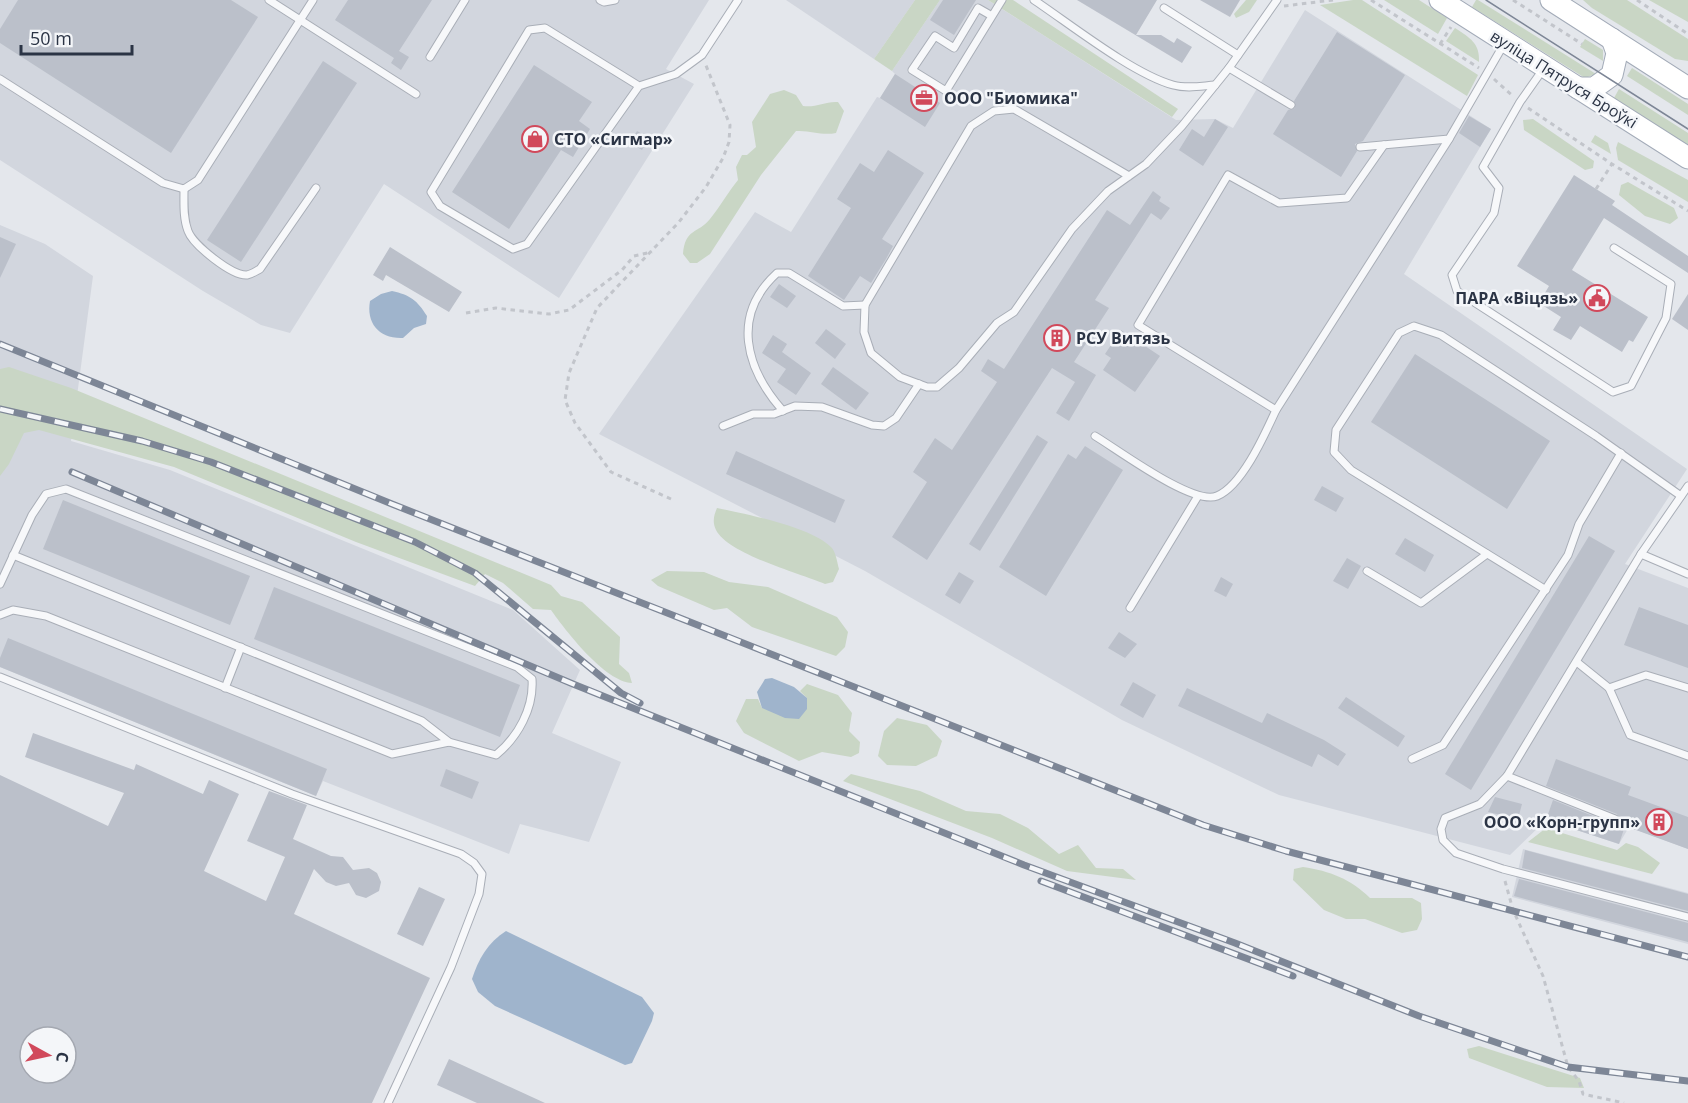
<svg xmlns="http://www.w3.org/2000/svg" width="1688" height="1103" font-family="'Open Sans',sans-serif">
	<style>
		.built { fill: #d2d6de }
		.green { fill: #c9d6c5 }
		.water { fill: #9fb4cc }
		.building { fill: #bbc0ca; fill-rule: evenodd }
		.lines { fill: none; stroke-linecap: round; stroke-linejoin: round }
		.lane-casing { stroke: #a9aeb7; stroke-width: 9 }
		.primary-casing { stroke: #a3abb8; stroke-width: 23 }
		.path { stroke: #c2c5cb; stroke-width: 3; stroke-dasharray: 4.5 4.5; stroke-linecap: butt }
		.lane { stroke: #f7f8fa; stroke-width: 7 }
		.primary { stroke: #fff; stroke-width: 21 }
		.tram { stroke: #7d8696; stroke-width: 1.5 }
		.rail-casing { stroke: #7d8696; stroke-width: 7 }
		.rail { stroke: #f4f6f9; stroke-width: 4.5; stroke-dasharray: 14; stroke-linecap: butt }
		.labels { text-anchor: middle; stroke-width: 5; stroke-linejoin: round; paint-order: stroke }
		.street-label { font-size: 16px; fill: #2b3445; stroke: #f4f6f9 }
		.poi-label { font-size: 16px; font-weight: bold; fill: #2b3445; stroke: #f4f6f9; text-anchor: start }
	</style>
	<rect width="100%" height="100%" fill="#e4e7ec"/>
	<g class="built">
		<polygon points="0,0 709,0 666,69 694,84 559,298 384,184 290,333 261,325 203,291 0,160"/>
		<polygon points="786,0 915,0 874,59"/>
		<polygon points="940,0 988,0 1176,120 1215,119 1233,128 1305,10 1491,129 1404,274 1687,469 1625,564 1688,588 1688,849 1629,827 1619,844 1546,820 1510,855 1279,795 1122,720 865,571 599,434 755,212 791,232 877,97 880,98 895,74 892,71"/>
		<polygon points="0,225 45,244 93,276 71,441 170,470 513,610 580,670 552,733 621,762 589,842 520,824 509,854 323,781 316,796 0,667"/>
		<polygon points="1523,849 1688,893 1688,944 1512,897"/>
	</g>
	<g class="green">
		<polygon points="915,0 940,0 892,71 874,59"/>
		<polygon points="988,0 1013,0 1178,109 1172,117"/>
		<polygon points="1246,0 1257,0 1249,12 1236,18 1234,14"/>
		<polygon points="1353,0 1362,0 1478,75 1467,96 1320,5"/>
		<polygon points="1384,0 1419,0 1447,18 1438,34"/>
		<polygon points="1476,0 1478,0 1596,74 1585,78 1472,7"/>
		<polygon points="1583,0 1627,0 1688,39 1688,61 1675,59 1592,8"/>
		<polygon points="1649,0 1688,0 1688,22"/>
		<path d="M1455 28C1470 38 1480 43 1479 62L1446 41Z"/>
		<polygon points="1585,39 1603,50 1603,61 1580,47"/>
		<polygon points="1632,68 1688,104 1688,115 1627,76"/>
		<polygon points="1619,89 1688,133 1688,145 1614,98"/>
		<path d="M784 90 796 95 803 106C816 108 825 101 838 102L844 111 836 133C821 136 811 130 796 131L761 175 710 254 697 263H690L683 254C685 228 698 234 710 219 720 207 728 192 738 180L736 167 742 155H747L756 147 752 122 770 94Z"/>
		<polygon points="1533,119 1594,161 1593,168 1585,170 1524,130 1523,120"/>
		<polygon points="1595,135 1608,143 1611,154 1591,142"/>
		<polygon points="1618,142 1688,180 1688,202 1618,160 1616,148"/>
		<polygon points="1628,182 1674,208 1678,218 1670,224 1645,216 1619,195 1621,185"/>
		<path d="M9 367 71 388 551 585 561 596 582 602 620 637 619 664 629 673 632 683C605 682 565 630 551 610L533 609 503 583 485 574 475 586 356 542 174 467 39 430 24 433 9 464 0 476V369Z"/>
		<path d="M717 508C746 514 811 527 831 547 836 552 837 562 839 569L833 582 825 584C799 573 728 554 716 530 712 522 714 515 717 508Z"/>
		<polygon points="667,571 704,572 729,582 768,587 837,617 848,632 845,647 836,656 752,627 727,608 714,610 658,586 651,580"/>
		<polygon points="807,684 838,695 852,713 849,731 860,742 859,753 851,757 822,752 799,761 744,733 736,721 746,699 758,699 762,708 807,698 800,691"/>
		<polygon points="897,718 927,725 942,741 937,756 916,766 887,765 878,756 884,731"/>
		<polygon points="851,774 920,791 966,811 1000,814 1028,828 1059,854 1078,845 1096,868 1123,869 1136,880 1067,871 992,838 843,781"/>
		<polygon points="1546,828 1617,850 1626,843 1638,847 1660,863 1652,874 1528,842"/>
		<path d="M1303 867C1330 871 1351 879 1370 898H1412L1421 903 1422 919 1417 930 1402 933 1365 919H1346L1324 910 1293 880 1294 869Z"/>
		<polygon points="1479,1046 1580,1078 1584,1088 1547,1087 1469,1058 1467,1049"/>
	</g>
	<g class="water">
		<path d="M392 291C410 295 417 300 427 316L426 324 414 328 403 338C379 339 366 323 370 301L381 294Z"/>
		<polygon points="772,678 794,687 807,698 807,709 799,719 785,718 762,708 757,692 765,679"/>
		<path d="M506 931 642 997 654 1013 652 1021 632 1063 625 1065 495 1006 478 992 472 979C478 960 488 942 506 931Z"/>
	</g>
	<g class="building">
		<polygon points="18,0 231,0 258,17 171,153 0,43 0,29"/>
		<polygon points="348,0 432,0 399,51 409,57 401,70 391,63 394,58 335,20"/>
		<polygon points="943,0 976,0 954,35 930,20"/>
		<polygon points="1077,0 1157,0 1136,35 1161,35 1174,43 1177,38 1192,47 1182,63"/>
		<polygon points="1200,0 1240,0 1230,17"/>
		<polygon points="1337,32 1405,75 1363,141 1355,144 1357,151 1341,177 1273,134 1288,110 1295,108 1294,101"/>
		<polygon points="323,61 357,83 241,262 207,240"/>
		<polygon points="534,65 592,102 579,121 590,129 573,157 561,150 509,229 452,192"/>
		<polygon points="895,74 940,103 925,127 880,98"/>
		<polygon points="1469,116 1491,129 1480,147 1459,133"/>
		<polygon points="1215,119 1228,127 1203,166 1179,150 1192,129 1204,137"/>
		<polygon points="637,131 649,138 642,150 630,143"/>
		<polygon points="888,150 924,173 882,239 893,246 886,259 871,283 860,276 844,300 808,276 851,208 837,199 860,163 874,172"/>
		<polygon points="1574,175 1615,201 1612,205 1688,256 1688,273 1604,218 1572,270 1648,317 1633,342 1629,340 1622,352 1580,326 1571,340 1553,330 1561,317 1539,303 1549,286 1517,266"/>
		<polygon points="1153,191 1161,197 1159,201 1170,208 1161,220 1151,213 1095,300 1109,308 1074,362 1096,375 1069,421 1056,413 1075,382 1052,368 927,560 892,537 927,482 913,472 935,438 952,450 997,382 981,371 988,359 1004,369 1107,210 1130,225"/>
		<polygon points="0,237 16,244 0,278"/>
		<polygon points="390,247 462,292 449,312 386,275 383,281 373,275"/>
		<polygon points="779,284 796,296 787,308 770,297"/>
		<polygon points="1688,294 1688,330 1672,319"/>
		<polygon points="826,329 846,344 835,359 815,343"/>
		<polygon points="1121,330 1160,356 1135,392 1103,370 1111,358 1105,354"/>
		<polygon points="773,335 787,344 782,352 811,373 796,395 777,382 786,369 762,353"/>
		<polygon points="1415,354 1550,441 1507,509 1371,422"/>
		<polygon points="833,367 869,393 856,410 821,384"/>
		<polygon points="1037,435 1048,442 980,551 969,544"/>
		<polygon points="1085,446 1123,470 1046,596 999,567 1068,454 1076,459"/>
		<polygon points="736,451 845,500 835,523 726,474"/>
		<polygon points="1322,486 1344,498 1336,512 1314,500"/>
		<polygon points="63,500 250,576 230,625 43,549"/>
		<polygon points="1589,536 1615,551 1471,790 1445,774"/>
		<polygon points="1405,538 1434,555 1425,572 1395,554"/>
		<polygon points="1347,558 1361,566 1348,589 1333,581"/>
		<polygon points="959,572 974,581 960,604 945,595"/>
		<polygon points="1221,577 1233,584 1226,597 1214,591"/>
		<polygon points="274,587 520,685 500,737 254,639"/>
		<polygon points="1639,607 1688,625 1688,668 1624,645"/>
		<polygon points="1119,632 1137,644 1125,658 1108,648"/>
		<polygon points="8,638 327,769 316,796 0,667 0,658"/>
		<polygon points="1133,682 1156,695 1143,718 1120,705"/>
		<polygon points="1187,688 1262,723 1267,713 1324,740 1346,754 1338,766 1318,754 1312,767 1178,706"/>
		<polygon points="1346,697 1405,736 1398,747 1338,708"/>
		<path d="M33 733 134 770 136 764 203 794 209 780 239 794 204 871 266 901 285 857 247 841 269 791 307 805 293 839 331 856 343 857 353 870 369 868 377 873 381 882 379 891 366 898 356 895 349 883 336 886 326 882 314 869 294 914 430 978 372 1103H0V775L108 826 124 793 25 757ZM30 1037H66V1073H30Z"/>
		<polygon points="1556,759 1631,787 1628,795 1688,817 1688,849 1625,826 1619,844 1546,820 1553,800 1613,824 1620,821 1617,814 1546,786"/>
		<polygon points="446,769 479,782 472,799 440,786"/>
		<polygon points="1495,797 1522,804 1518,819 1488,812"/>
		<polygon points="1525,850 1688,894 1688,911 1522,868"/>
		<polygon points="1519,879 1688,923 1688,942 1514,896"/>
		<polygon points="419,887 445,899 423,946 397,934"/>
		<polygon points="449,1059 545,1103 477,1103 437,1085"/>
	</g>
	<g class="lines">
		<defs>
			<g id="lane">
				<polyline points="269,0 416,94"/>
				<polyline points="600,0 604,2 615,0"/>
				<path d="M1034 0C1070 24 1133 74 1173 85 1187 89 1201 86 1215 85"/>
				<polyline points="1164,8 1238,55"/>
				<polyline points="992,16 978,8 954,48 935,36 912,70 946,91 1002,0"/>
				<polyline points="430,57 465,0"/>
				<polyline points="1229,68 1291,105"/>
				<polyline points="1544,68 1520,102 1483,167 1499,188 1494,213 1452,275 1457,291 1613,392 1631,386 1666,318 1671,284 1614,248"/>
				<polyline points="0,79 163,183 184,189 198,180 313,0"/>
				<polyline points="639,86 545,28 529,30 431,192 440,206 513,249 527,244 639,86 676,74 702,55 738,0"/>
				<polyline points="1384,145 1347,198 1279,203 1228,175 1138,325 1276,410 1449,139"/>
				<polyline points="1360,147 1449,139 1504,44"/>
				<polyline points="1129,176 1014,109 994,111 971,126 865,305 864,332 871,353 900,377 927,387 937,387 959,368 997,323 1014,312 1072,229 1108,191 1146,164 1182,126 1229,68 1277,0"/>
				<path d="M184 189C184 203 183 218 188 231 193 245 232 276 247 275 252 274 256 271 260 269L316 188"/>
				<path d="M783 411C745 368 731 315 777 273H789L843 306 865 305"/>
				<polyline points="723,426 753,414 774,414 795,406 822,407 872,425 884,426 896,418 919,384"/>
				<path d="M1095 436C1117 449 1193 506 1217 496 1242 486 1265 434 1276 410"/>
				<polyline points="1688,486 1641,554 1507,776 1480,804 1445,818 1441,829 1443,840 1456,853 1503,869 1688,917"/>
				<polyline points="1641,554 1688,574"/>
				<polyline points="13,555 422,721 449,742"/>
				<polyline points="1367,571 1421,603 1487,554"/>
				<path d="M0 584 32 515 46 494 66 489 517 667 532 679C534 708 518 737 496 755L449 742 392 754 46 616 13 610 0 615"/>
				<polyline points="1546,590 1351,470 1334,452 1336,430 1399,333 1414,326 1441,335 1596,436 1681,496"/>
				<polyline points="1130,608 1198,496"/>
				<polyline points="1578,663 1609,688 1630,735 1688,756"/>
				<polyline points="0,677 292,794 461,854 474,863 482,874 479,894 451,967 388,1103"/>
				<polyline points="225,688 241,647"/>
				<polyline points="1609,688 1646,675 1688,688"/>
				<polyline points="1412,759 1443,745 1568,555 1579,524 1621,453"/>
				<polyline points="1507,776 1615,819"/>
			</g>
			<g id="primary">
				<polyline points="1440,0 1688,158"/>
				<polyline points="1551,0 1688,88"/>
				<polyline points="1578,88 1594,88 1612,75 1617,53 1612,39"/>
			</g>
		</defs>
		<use href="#lane" class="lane-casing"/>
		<use href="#primary" class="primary-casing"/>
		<g class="path">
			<polyline points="1371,0 1479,68"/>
			<polyline points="1513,0 1582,44"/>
			<polyline points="1637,0 1688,34"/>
			<polyline points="1284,6 1333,0"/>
			<polyline points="1440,44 1451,27"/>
			<polyline points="1494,79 1514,97"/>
			<polyline points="1528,108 1612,164 1688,211"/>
			<polyline points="1596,189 1612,164"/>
			<polyline points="466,313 496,308 549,314 569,310 622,270 634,256 652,252"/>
			<polyline points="671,499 611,472 575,423 565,400 569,373 597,308 679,222 706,187 723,158 729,142 730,125 705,63"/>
			<polyline points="1505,881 1513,910 1543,976 1568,1067 1579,1081 1583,1094 1624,1103"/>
		</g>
		<use href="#lane" class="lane"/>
		<use href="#primary" class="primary"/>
		<polyline class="tram" points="1486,0 1688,129"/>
		<defs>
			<g id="rail">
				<polyline points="0,344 392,504 1203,825 1286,851 1688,957"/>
				<polyline points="0,409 142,441 211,462 415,542 475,573 621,693 640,703"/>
				<polyline points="72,472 573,684 1024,865 1235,943 1419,1016 1568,1067 1688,1081"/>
				<polyline points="1041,881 1293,976"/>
			</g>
		</defs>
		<use href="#rail" class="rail-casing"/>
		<use href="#rail" class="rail"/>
	</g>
	<defs>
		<symbol id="office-ring" viewBox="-11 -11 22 22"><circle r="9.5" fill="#f4f6f9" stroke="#d1495b" stroke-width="1.5"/><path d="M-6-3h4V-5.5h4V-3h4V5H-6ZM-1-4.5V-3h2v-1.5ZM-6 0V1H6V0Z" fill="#d1495b"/></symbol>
		<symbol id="shop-ring" viewBox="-11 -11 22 22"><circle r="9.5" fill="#f4f6f9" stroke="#d1495b" stroke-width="1.5"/><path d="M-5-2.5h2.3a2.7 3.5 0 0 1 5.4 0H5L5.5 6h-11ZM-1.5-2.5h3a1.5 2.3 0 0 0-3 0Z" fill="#d1495b"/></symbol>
		<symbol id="civic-ring" viewBox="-11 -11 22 22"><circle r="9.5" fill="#f4f6f9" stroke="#d1495b" stroke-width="1.5"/><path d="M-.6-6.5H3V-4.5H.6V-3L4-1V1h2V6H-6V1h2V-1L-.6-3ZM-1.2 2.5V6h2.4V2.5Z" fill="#d1495b"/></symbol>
		<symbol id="building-ring" viewBox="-11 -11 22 22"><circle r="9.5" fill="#f4f6f9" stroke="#d1495b" stroke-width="1.5"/><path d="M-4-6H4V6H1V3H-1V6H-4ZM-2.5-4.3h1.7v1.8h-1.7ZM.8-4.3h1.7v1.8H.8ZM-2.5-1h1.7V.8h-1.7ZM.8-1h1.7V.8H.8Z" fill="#d1495b"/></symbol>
	</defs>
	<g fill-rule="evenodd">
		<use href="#office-ring" x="909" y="83" width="30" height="30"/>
		<use href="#shop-ring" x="520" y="124" width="30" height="30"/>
		<use href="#civic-ring" x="1582" y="283" width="30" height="30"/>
		<use href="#building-ring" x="1042" y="323" width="30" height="30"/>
		<use href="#building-ring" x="1644" y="807" width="30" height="30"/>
	</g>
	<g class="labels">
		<g class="street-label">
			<text transform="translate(1564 79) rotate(32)" y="6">вуліца Пятруся Броўкі</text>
		</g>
		<g class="poi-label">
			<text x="944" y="104">ООО "Биомика"</text>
			<text x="554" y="145">СТО «Сигмар»</text>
			<text x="1578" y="304" text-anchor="end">ПАРА «Віцязь»</text>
			<text x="1076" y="344">РСУ Витязь</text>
			<text x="1640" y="828" text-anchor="end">ООО «Корн-групп»</text>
		</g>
	</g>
	<g transform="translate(48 1055) rotate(98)"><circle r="28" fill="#f4f6f9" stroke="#a4a8b1" stroke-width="1.5"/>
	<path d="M0-4.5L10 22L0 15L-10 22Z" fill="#d1495b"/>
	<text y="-9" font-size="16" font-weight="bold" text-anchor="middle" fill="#2b3445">С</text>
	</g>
	<path d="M21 45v9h111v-9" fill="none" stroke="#2b3445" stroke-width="3"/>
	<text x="30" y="45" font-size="18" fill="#2b3445" stroke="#f4f6f9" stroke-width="4.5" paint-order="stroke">50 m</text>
</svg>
